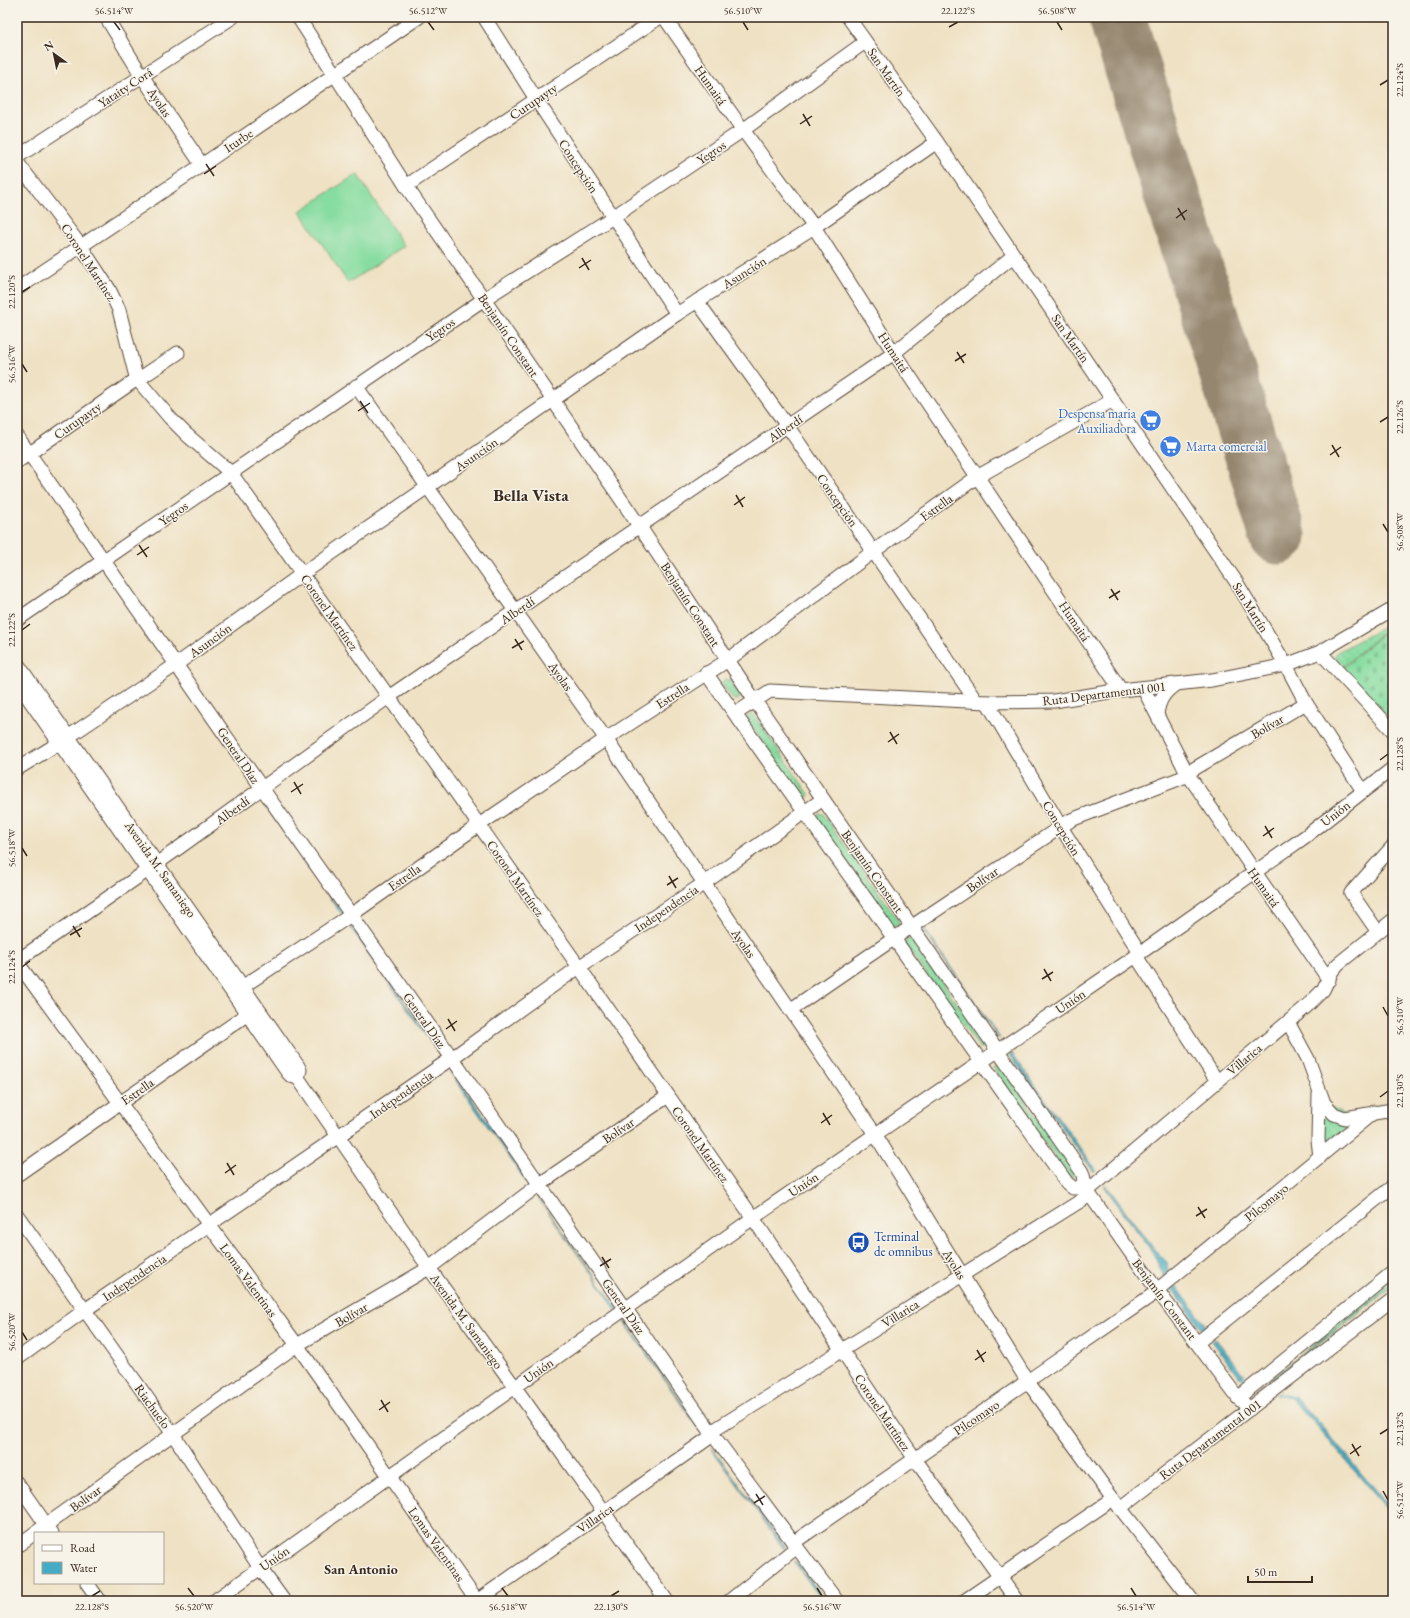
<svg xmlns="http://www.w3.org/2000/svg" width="1410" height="1618" font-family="'EB Garamond',serif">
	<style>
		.grass { fill: url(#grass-dots); stroke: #618460 }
		.cemetery { fill: url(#cemetery-stones); stroke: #618460 }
		.pitch { fill: #87dda1; stroke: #618460 }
		.water { fill: #44acc4; stroke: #406b71 }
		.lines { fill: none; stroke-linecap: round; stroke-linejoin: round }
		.stream { stroke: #44acc4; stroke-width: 2.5 }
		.runway { stroke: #958670; stroke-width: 57 }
		.minor-casing { stroke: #564537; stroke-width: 15 }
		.minor { stroke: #fff; stroke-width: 13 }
		.ticks { fill: none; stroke: #3b2a1e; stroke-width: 1.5 }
		.labels { text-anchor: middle; stroke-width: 3; stroke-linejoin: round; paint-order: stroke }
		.street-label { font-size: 13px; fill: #3b2a1e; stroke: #f7f3e8 }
		.shop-label { font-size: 13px; fill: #366cbe; stroke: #f7f3e8; text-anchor: end }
		.transit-label { font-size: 13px; fill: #164399; stroke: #f7f3e8; text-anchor: start }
		.neighbourhood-label { font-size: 14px; font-weight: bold; fill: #3b2a1e; stroke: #f7f3e8 }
		.district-label { font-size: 17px; font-weight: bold; fill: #3b2a1e; stroke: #f7f3e8 }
		.neatline { fill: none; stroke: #3b2a1e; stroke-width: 1.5 }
		.ticks-label { font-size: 10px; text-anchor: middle; fill: #3b2a1e }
	</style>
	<defs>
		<pattern id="grass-dots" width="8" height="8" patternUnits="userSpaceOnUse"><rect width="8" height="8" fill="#87dda1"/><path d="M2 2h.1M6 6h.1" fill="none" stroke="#75be8a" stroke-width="1.8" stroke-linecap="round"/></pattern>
		<pattern id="cemetery-stones" width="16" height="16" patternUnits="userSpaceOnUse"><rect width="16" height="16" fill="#87dda1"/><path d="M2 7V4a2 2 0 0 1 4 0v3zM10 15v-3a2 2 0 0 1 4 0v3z" fill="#75be8a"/></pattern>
	</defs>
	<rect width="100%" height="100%" fill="#f7f3e8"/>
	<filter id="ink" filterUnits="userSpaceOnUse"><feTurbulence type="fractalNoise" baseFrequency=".025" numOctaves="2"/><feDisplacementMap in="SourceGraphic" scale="8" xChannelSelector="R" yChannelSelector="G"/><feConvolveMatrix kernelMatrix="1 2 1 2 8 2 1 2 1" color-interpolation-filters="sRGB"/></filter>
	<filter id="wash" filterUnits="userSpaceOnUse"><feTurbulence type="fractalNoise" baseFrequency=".012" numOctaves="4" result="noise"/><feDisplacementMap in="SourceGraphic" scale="16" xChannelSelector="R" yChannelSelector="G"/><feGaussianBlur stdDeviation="0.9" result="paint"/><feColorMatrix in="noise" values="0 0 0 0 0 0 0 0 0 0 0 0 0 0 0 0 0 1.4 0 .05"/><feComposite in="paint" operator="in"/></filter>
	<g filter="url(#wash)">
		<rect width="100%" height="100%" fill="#efe1c3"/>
		<g class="grass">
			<polygon points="1393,622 1393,624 1341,668 1335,659 1335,655 1339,651"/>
			<polygon points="725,679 729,680 740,695 739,699 736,701 733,699 722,685 722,683"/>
			<polygon points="750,714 754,715 809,794 808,798 803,799 747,720 748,716"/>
			<polygon points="819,813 823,814 899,921 898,925 896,927 892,926 816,818"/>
			<polygon points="908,939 912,939 985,1043 984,1047 980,1049 905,944 905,942"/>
			<polygon points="997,1065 1001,1066 1076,1174 1070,1178 993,1068"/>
			<polygon points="1322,1104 1356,1120 1325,1148"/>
			<polygon points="1393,1278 1393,1287 1258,1392 1256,1392"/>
		</g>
		<polygon class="cemetery" points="1393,625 1393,722 1343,668"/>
		<polygon class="pitch" points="357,174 404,246 348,283 300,211"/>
		<g class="water">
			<polygon points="264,800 339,909 338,910 262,801"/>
			<polygon points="353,927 443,1058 442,1059 351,928"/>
			<polygon points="923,927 1000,1038 999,1039 922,928"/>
			<polygon points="1012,1053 1096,1170 1094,1172 1010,1055"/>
			<polygon points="452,1070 528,1180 526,1182 450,1072"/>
			<polygon points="1106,1185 1154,1249 1167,1262 1168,1275 1164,1277 1153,1253 1104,1186"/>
			<polygon points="536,1195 537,1195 613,1302 612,1303"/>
			<polygon points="1173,1282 1208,1328 1204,1331 1169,1285"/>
			<polygon points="1393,1285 1393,1286 1256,1390"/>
			<polygon points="623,1320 625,1320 703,1433 702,1434"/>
			<polygon points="1216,1339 1244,1375 1240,1378 1212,1341"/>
			<polygon points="1295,1395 1393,1511 1393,1516 1292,1398"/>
			<polygon points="712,1447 786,1548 784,1549 711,1448"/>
			<polygon points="796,1561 826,1601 823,1601 794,1562"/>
		</g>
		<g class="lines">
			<g class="stream">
				<polyline points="337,907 344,915"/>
				<polyline points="611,1301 617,1310"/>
				<polyline points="1240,1375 1250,1383"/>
				<polyline points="1276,1394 1295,1398"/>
			</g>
			<polyline class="runway" points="1117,17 1278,536"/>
		</g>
	</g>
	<g filter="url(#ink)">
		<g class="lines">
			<defs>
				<g id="minor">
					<polyline points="106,17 142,76 202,165"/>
					<polyline points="298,17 406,186 640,527 755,701 1082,1172 1084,1179 1081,1188"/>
					<polyline points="484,17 536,99 677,314"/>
					<polyline points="664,17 743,130 814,227 894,353 1121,690"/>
					<polyline points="848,17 937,142 1237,583 1286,665 1306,703 1363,791"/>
					<polyline points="17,157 233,17"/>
					<polyline points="17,162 80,245 109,289 119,310 135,373 137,379 170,418 187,435 231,473 579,967 753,1218 915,1459 1017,1601"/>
					<polyline points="406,186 660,17"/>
					<polyline points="17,289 202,165 419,17"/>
					<polyline points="697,301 788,427 976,701"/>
					<polyline points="145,375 178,353"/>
					<polyline points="356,386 606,739 875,1134 1028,1382 1113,1499 1193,1601"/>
					<polyline points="17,436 262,788 452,1058 713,1435 837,1601"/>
					<polyline points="17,462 137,379"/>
					<polyline points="17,620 484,299 613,217 743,130 865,42"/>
					<polyline points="1320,652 1393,731"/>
					<polyline points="17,663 298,1066 300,1070 298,1078"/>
					<polyline points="706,673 1067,1183 1073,1188 1081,1188 1090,1195 1157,1290 1238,1398 1250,1409"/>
					<polyline points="17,682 288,1073 291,1076 298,1078 429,1268 514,1386 667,1601"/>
					<polyline points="1143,688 1187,773 1329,980"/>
					<polyline points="987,702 1061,827 1140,953"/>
					<polyline points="735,714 770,691 987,702 1054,701 1121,690 1212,680 1286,665 1320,652 1393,609"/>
					<path d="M1157 714C1159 700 1164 692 1176 684"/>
					<polyline points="17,769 59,743 177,664 302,574 677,314 814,227 937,142"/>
					<polyline points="1187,773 1306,703"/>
					<polyline points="1378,932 1351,893 1393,846"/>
					<polyline points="1136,956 1217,1081"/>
					<polyline points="17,961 148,870 390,696 894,353 1013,256"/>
					<polyline points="17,962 297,1345 477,1601"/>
					<polyline points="233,993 351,915 479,825 606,739 728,660 874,551 977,477 1113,400"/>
					<polyline points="790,1010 902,933 1071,820 1189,775"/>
					<polyline points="1288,1022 1308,1059 1324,1103 1334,1114 1345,1118 1386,1111 1393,1114"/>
					<polyline points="1319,1094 1318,1140 1320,1157"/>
					<polyline points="17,1175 255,1009"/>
					<polyline points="1086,1192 1307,1006 1323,990 1332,971 1338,964 1393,920"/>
					<polyline points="17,1215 173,1434 260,1568 284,1601"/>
					<polyline points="1157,1290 1374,1112"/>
					<polyline points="1197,1343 1393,1186"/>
					<polyline points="17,1359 85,1310 452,1058 579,967 703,884 823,799"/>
					<polyline points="1238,1398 1393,1272"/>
					<polyline points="711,1432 1090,1195"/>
					<polyline points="17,1483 52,1533"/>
					<polyline points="1120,1508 1393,1299"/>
					<polyline points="35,1533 297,1345 429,1268 540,1184 668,1096"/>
					<polyline points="793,1543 1158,1291"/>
					<polyline points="17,1546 35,1533"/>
					<polyline points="87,1583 100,1601"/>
					<polyline points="214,1601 753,1218 1136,956 1306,836 1393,768"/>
					<polyline points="477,1601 713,1435"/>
					<polyline points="729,1601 797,1547"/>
					<polyline points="964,1601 1113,1499"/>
				</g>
			</defs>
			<use href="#minor" class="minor-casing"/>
			<use href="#minor" class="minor"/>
		</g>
	</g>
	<path class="ticks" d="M114 22 120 30M428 22 434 30M743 22 748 30M1057 22 1062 30M949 27 958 22M1380 85 1388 80M803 114 810 126M800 124 812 116M206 164 214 176M204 174 216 166M1178 208 1185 220M1176 218 1187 210M582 258 589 270M579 268 591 260M22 292 30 287M957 352 964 363M955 361 966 354M22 364 27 372M360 401 368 413M358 411 370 403M1380 422 1388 417M1332 445 1339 457M1330 455 1341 447M736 495 743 507M734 505 745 497M1383 524 1388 532M139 545 147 557M137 555 149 547M1111 589 1118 600M1109 598 1120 591M22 630 30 624M515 639 522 650M512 648 524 641M890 732 897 744M888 742 899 734M1380 760 1388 754M294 782 301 794M291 792 303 784M1265 826 1272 838M1263 836 1274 828M22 848 27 856M669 876 676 888M667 885 678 878M73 926 80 937M70 935 82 928M22 967 30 961M1044 969 1051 981M1042 979 1053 972M1383 1007 1388 1016M448 1019 455 1031M446 1029 457 1021M1380 1097 1388 1091M823 1113 830 1125M821 1123 832 1115M227 1163 234 1175M225 1173 236 1165M1198 1207 1205 1218M1196 1216 1207 1209M602 1257 609 1268M600 1266 611 1259M22 1332 27 1340M977 1350 984 1362M975 1360 986 1352M381 1400 388 1412M379 1410 390 1402M1380 1434 1388 1429M1352 1444 1359 1456M1350 1454 1361 1446M1383 1491 1388 1500M756 1494 763 1505M754 1503 765 1496M188 1588 194 1596M502 1588 508 1596M817 1588 822 1596M1131 1588 1136 1596M92 1596 100 1591M611 1596 619 1591"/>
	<defs>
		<symbol id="supermarket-disc" viewBox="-11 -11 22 22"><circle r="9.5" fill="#3f7fe0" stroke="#f7f3e8"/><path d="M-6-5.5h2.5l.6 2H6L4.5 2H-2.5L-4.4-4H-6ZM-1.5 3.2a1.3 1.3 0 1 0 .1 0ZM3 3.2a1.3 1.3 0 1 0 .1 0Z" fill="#fff"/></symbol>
		<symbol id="bus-disc" viewBox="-11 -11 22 22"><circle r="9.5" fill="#1a4fb4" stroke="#f7f3e8"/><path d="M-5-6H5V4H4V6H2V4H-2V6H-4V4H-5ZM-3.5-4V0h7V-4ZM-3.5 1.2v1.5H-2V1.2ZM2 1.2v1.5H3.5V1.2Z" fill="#fff"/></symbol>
	</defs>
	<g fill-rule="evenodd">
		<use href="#supermarket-disc" x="1138" y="408" width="25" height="25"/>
		<use href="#supermarket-disc" x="1158" y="434" width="25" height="25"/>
		<use href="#bus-disc" x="846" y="1230" width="25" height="25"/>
	</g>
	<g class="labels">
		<g class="street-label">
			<text transform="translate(887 72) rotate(55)" y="5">San Martín</text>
			<text transform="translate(711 85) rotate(55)" y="5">Humaitá</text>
			<text transform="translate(125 87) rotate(-33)" y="5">Yataity Corá</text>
			<text transform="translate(533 101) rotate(-34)" y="5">Curupayty</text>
			<text transform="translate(160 102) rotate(56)" y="5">Ayolas</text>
			<text transform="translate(238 140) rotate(-34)" y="5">Iturbe</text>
			<text transform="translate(711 152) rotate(-34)" y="5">Yegros</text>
			<text transform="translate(579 166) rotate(57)" y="5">Concepción</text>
			<text transform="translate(89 262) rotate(57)" y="5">Coronel Martínez</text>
			<text transform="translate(744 272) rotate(-32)" y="5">Asunción</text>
			<text transform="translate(440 329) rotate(-34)" y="5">Yegros</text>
			<text transform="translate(509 335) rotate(56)" y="5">Benjamín Constant</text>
			<text transform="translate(1071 338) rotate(55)" y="5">San Martín</text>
			<text transform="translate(894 352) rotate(57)" y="5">Humaitá</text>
			<text transform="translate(77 420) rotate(-35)" y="5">Curupayty</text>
			<text transform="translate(785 428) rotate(-34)" y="5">Alberdí</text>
			<text transform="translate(476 454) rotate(-35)" y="5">Asunción</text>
			<text transform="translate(838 500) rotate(55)" y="5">Concepción</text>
			<text transform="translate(936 507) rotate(-36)" y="5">Estrella</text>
			<text transform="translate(173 513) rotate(-35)" y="5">Yegros</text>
			<text transform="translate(691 604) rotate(57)" y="5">Benjamín Constant</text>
			<text transform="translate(1251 607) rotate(58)" y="5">San Martín</text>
			<text transform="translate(517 610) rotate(-34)" y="5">Alberdí</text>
			<text transform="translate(330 612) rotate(55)" y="5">Coronel Martínez</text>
			<text transform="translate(1075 621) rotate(56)" y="5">Humaitá</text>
			<text transform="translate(210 640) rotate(-36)" y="5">Asunción</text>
			<text transform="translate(561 676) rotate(55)" y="5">Ayolas</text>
			<text transform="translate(1104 693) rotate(-7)" y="5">Ruta Departamental 001</text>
			<text transform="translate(672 695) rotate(-33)" y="5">Estrella</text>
			<text transform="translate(1267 726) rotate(-30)" y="5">Bolívar</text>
			<text transform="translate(239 755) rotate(56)" y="5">General Díaz</text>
			<text transform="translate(232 810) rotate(-36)" y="5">Alberdí</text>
			<text transform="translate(1335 813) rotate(-38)" y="5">Unión</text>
			<text transform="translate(1062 828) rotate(59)" y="5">Concepción</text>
			<text transform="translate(161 869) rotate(55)" y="5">Avenida M. Samaniego</text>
			<text transform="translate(873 871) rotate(55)" y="5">Benjamín Constant</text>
			<text transform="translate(404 877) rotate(-35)" y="5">Estrella</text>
			<text transform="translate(516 878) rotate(55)" y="5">Coronel Martínez</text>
			<text transform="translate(982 879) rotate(-34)" y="5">Bolívar</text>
			<text transform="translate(1264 887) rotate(55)" y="5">Humaitá</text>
			<text transform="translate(666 908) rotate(-34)" y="5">Independencia</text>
			<text transform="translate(744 943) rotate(55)" y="5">Ayolas</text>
			<text transform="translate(1070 1001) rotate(-34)" y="5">Unión</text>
			<text transform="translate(425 1020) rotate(55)" y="5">General Díaz</text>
			<text transform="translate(1244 1059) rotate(-40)" y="5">Villarica</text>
			<text transform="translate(137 1091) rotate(-35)" y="5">Estrella</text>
			<text transform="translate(401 1094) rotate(-35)" y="5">Independencia</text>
			<text transform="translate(618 1130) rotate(-34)" y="5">Bolívar</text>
			<text transform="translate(701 1144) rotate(55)" y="5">Coronel Martínez</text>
			<text transform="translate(803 1184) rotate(-34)" y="5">Unión</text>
			<text transform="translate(1266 1202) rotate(-39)" y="5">Pilcomayo</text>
			<text transform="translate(955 1264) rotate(58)" y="5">Ayolas</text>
			<text transform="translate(134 1277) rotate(-34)" y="5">Independencia</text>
			<text transform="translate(249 1280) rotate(54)" y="5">Lomas Valentinas</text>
			<text transform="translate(1165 1299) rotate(53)" y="5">Benjamín Constant</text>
			<text transform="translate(624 1306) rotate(55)" y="5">General Díaz</text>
			<text transform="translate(900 1313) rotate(-32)" y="5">Villarica</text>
			<text transform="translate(351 1314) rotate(-30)" y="5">Bolívar</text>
			<text transform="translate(467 1321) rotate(54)" y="5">Avenida M. Samaniego</text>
			<text transform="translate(538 1370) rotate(-35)" y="5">Unión</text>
			<text transform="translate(153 1406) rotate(54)" y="5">Riachuelo</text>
			<text transform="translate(883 1412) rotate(56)" y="5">Coronel Martínez</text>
			<text transform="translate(976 1417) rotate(-34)" y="5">Pilcomayo</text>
			<text transform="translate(1210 1439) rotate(-37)" y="5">Ruta Departamental 001</text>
			<text transform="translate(85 1498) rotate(-36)" y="5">Bolívar</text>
			<text transform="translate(595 1518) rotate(-35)" y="5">Villarica</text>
			<text transform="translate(437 1544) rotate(55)" y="5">Lomas Valentinas</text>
			<text transform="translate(274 1558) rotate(-35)" y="5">Unión</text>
		</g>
		<g class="shop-label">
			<text x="1136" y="418">Despensa maria<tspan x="1136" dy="15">Auxiliadora</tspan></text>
			<text x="1186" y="451" text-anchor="start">Marta comercial</text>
		</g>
		<g class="transit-label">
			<text x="874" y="1241">Terminal<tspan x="874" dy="15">de omnibus</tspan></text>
		</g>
		<g class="neighbourhood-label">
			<text x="361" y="1574">San Antonio</text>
		</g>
		<g class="district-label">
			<text x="531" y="501">Bella Vista</text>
		</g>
	</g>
	<rect width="1410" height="1618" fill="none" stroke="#f7f3e8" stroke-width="44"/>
	<rect x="34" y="1532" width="130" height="52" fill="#f7f3e8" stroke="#aca397"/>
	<rect x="42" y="1545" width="20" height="6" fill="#ffffff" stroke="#aca397"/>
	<text x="70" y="1552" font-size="12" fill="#3b2a1e">Road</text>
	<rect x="42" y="1562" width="20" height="12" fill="#44acc4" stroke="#aca397"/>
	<text x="70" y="1572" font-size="12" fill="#3b2a1e">Water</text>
	<g transform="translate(54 54) rotate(327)" stroke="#f7f3e8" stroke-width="3" paint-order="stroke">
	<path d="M0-3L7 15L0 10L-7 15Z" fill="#3b2a1e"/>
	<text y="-6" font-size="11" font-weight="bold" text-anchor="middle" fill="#3b2a1e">N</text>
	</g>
	<path d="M1248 1576v6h64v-6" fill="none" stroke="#3b2a1e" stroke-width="2"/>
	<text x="1254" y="1576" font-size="12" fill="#3b2a1e" stroke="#f7f3e8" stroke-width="3" paint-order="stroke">50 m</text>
	<rect x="22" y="22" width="1366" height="1574" class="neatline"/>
	<g class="ticks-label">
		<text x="114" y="14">56.514°W</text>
		<text x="428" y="14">56.512°W</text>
		<text x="743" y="14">56.510°W</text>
		<text x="958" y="14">22.122°S</text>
		<text x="1057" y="14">56.508°W</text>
		<text transform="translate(1399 80) rotate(-90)" y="4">22.124°S</text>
		<text transform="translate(11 292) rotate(-90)" y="4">22.120°S</text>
		<text transform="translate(11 364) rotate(-90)" y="4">56.516°W</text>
		<text transform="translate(1399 417) rotate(-90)" y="4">22.126°S</text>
		<text transform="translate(1399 532) rotate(-90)" y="4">56.508°W</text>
		<text transform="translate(11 630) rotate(-90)" y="4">22.122°S</text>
		<text transform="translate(1399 754) rotate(-90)" y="4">22.128°S</text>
		<text transform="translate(11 848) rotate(-90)" y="4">56.518°W</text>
		<text transform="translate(11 967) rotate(-90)" y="4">22.124°S</text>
		<text transform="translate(1399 1016) rotate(-90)" y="4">56.510°W</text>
		<text transform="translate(1399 1091) rotate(-90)" y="4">22.130°S</text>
		<text transform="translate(11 1332) rotate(-90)" y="4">56.520°W</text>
		<text transform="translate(1399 1429) rotate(-90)" y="4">22.132°S</text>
		<text transform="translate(1399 1500) rotate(-90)" y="4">56.512°W</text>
		<text x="92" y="1610">22.128°S</text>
		<text x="194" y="1610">56.520°W</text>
		<text x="508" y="1610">56.518°W</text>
		<text x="611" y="1610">22.130°S</text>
		<text x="822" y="1610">56.516°W</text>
		<text x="1136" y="1610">56.514°W</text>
	</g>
</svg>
